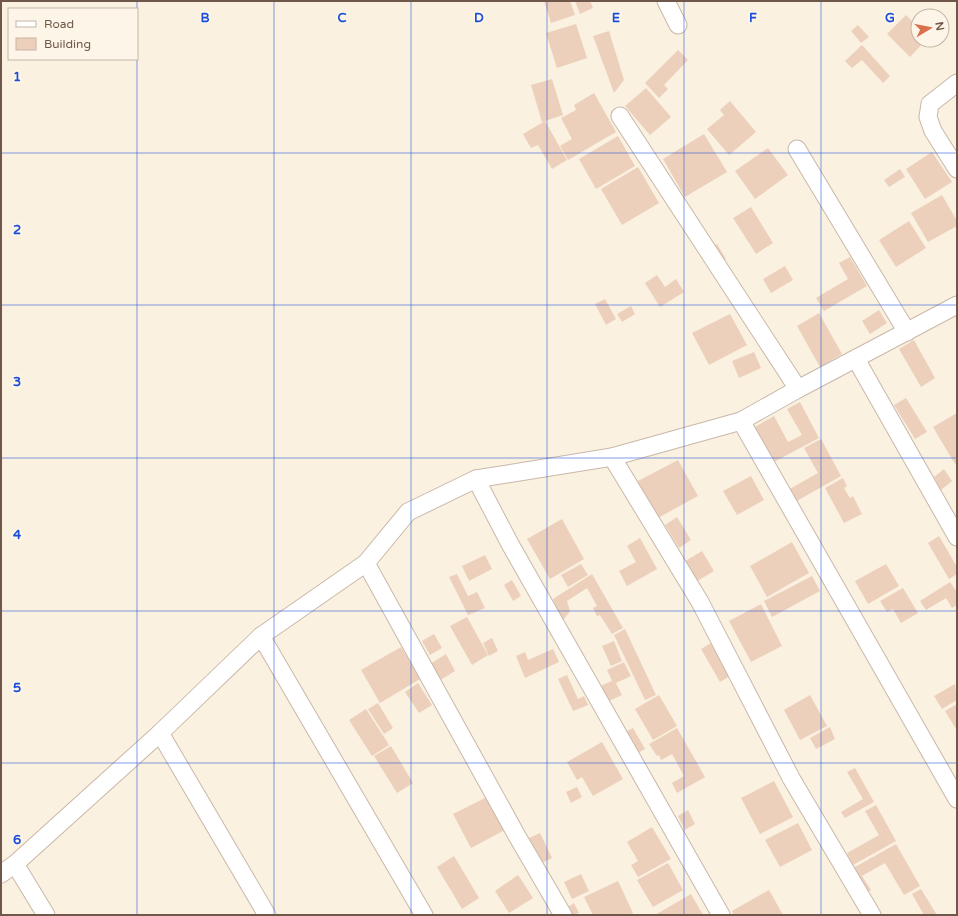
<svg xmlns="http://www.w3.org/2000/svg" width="958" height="916" font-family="'Varela Round',sans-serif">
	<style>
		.building { fill: #edd0bb }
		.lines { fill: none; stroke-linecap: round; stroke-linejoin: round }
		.minor-casing { stroke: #c9b8a9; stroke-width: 19 }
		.minor { stroke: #fff; stroke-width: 17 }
		.grid { fill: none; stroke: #1d4ed8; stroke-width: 1; stroke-opacity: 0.55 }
		.grid-label { font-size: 13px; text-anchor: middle; font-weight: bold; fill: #1d4ed8; stroke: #fdf5e7; stroke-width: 4; stroke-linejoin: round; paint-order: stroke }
	</style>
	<rect width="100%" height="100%" fill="#faf1e1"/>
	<g class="building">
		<polygon points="544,1 570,1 575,15 551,23"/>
		<polygon points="575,1 590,1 593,8 580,14"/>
		<polygon points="906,15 918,27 918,40 926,40 910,57 887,34"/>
		<polygon points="576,24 587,58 557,68 546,33"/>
		<polygon points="858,25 869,37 861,43 851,31"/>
		<polygon points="609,31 624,80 614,93 593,36"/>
		<polygon points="862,45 890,76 883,83 862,60 852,68 845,61"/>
		<polygon points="678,50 688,60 664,85 668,89 659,98 645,83"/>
		<polygon points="552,79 563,115 542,122 531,85"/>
		<polygon points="646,88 671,117 650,135 625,106"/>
		<polygon points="594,93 616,132 568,160 560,146 572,139 561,118 576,110 574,105"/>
		<polygon points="730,101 756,132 729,155 707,129 724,115 720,110"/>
		<polygon points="545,121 567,160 552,169 538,145 531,148 523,134"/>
		<polygon points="704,134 727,172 685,197 663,159"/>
		<polygon points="618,136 635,166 596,189 579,159"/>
		<polygon points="768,148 788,175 755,199 735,171"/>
		<polygon points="932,152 952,182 925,199 906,169"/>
		<polygon points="638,167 659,203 622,225 601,189"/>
		<polygon points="900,169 905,177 889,187 884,180"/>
		<polygon points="942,195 957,221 957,226 928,242 911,213"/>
		<polygon points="751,207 773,243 756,254 733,218"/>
		<polygon points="909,221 926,248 896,267 879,240"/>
		<polygon points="717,244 726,259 719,264 710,249"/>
		<polygon points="850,257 867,286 824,311 816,298 848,279 839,263"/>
		<polygon points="785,266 793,280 771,293 763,279"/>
		<polygon points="657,275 665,287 676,279 684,292 660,307 645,283"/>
		<polygon points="605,299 616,319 606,325 595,304"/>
		<polygon points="631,306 635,314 622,322 617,314"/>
		<polygon points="879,310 887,323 870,334 862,321"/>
		<polygon points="819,313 842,354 820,367 797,326"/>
		<polygon points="730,314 747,345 709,365 692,333"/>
		<polygon points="914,340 935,378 921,387 899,349"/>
		<polygon points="754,352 761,368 739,378 732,361"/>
		<polygon points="906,398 927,432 915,439 894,405"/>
		<polygon points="800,402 819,438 772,463 753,428 774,416 788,442 802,435 787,409"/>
		<polygon points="957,413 957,463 955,464 933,427"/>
		<polygon points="821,439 841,476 795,502 788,490 818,473 804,448"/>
		<polygon points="678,460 698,496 656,519 636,482"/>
		<polygon points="944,469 952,481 941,490 934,477"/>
		<polygon points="751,476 764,500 737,515 723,491"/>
		<polygon points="843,478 847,486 844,488 850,498 853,496 862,514 844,523 825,488"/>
		<polygon points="677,517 691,540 679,548 665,525"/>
		<polygon points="562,519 584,559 550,579 527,539"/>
		<polygon points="939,536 957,567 957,574 949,579 928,543"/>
		<polygon points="640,538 657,569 627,586 619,571 636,562 627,546"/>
		<polygon points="792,542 809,573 767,597 750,566"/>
		<polygon points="702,551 714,571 694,583 682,563"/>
		<polygon points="485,555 492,569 469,581 462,566"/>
		<polygon points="581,564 588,575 568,587 561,575"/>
		<polygon points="886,564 899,586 868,604 855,581"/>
		<polygon points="457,574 468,596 477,592 485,608 468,615 449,577"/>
		<polygon points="592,574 623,628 612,634 600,615 597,616 593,608 597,606 587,588 567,601 570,611 562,622 553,599"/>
		<polygon points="812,576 820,591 772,617 764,601"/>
		<polygon points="512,580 521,596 513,601 504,585"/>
		<polygon points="950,582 957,592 957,605 952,608 946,598 926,610 920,601"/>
		<polygon points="903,588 918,613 901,623 893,609 887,612 880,601"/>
		<polygon points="761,604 782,646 751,662 729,621"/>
		<polygon points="467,617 488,655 472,665 450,626"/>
		<polygon points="625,629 656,695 645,700 614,635"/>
		<polygon points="434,634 442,648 430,655 422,641"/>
		<polygon points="492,638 498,651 489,656 483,643"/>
		<polygon points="716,640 735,673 720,682 701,649"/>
		<polygon points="614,641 622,661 611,666 602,646"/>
		<polygon points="401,647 420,679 380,703 361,670"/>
		<polygon points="553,649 559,662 525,678 516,656 525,652 528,660"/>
		<polygon points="446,654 455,671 439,681 430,664"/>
		<polygon points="624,662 631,676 616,683 622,695 607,702 600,686 612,681 607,670"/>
		<polygon points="567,675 578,699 584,696 588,705 573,711 558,679"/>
		<polygon points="418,683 432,705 419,713 405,692"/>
		<polygon points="955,684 957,700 942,709 934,696"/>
		<polygon points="659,695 677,726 653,740 635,709"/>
		<polygon points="810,695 827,726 800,740 784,710"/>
		<polygon points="378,703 393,728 384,734 368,709"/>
		<polygon points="957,704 957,728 956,729 945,711"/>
		<polygon points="366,709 389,745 372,756 349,720"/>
		<polygon points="830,727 835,739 816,749 810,738"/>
		<polygon points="633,728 645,749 636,754 623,733"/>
		<polygon points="677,728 705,777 677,793 672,783 684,776 672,754 661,760 659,755 657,756 649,744"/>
		<polygon points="602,742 623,779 593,796 582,777 577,780 567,762"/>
		<polygon points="391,746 413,783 397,793 374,756"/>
		<polygon points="855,768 874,802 845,818 841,812 863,799 847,772"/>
		<polygon points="774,781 793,817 760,834 741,798"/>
		<polygon points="577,787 582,797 571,803 566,792"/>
		<polygon points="487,797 505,830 471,848 453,814"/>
		<polygon points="876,805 896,841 853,865 847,853 879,835 865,811"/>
		<polygon points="688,810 695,824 685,830 678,816"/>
		<polygon points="798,823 812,850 780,867 765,840"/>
		<polygon points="652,827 671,859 638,877 631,865 638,861 627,842"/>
		<polygon points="540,833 552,858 540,864 527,839"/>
		<polygon points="896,844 920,886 904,895 885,863 862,876 871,890 862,895 848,871"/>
		<polygon points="454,856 479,898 462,909 437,867"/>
		<polygon points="668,863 683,890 653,907 637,880"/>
		<polygon points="581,874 589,891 572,899 564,882"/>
		<polygon points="518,875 533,898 509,913 495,891"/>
		<polygon points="618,881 633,913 630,915 593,915 584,897"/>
		<polygon points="921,889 937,915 924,915 912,894"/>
		<polygon points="769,890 783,915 734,915 732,911"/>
		<polygon points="691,894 703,915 655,915"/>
		<polygon points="574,903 579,913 571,915 568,907"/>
	</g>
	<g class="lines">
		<defs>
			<g id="minor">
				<polyline points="666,1 678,25"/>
				<polyline points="957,83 930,104 928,117 933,131 957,169"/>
				<polyline points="620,116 798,389"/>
				<polyline points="797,149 907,332"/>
				<polyline points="856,359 957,537"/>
				<polyline points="741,421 957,799"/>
				<polyline points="612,457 700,602 791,778 872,915"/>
				<polyline points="476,479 510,544 721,915"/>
				<polyline points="366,563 517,836 563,915"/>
				<polyline points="261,636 424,915"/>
				<polyline points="160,733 267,915"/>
				<polyline points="15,864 46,915"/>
				<polyline points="1,874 15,864 160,733 261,636 366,563 408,512 476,479 612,457 741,421 798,389 957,305"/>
			</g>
		</defs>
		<use href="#minor" class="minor-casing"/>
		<use href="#minor" class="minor"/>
	</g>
	<path class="grid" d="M137 1V9M274 1V915M411 1V915M547 1V915M684 1V915M821 1V915M137 59V915M1 153H957M1 305H957M1 458H957M1 611H957M1 763H957"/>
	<g class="grid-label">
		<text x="205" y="22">B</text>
		<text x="342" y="22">C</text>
		<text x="479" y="22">D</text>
		<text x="616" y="22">E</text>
		<text x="753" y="22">F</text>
		<text x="890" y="22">G</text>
		<text x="17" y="81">1</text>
		<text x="17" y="234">2</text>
		<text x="17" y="386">3</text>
		<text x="17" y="539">4</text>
		<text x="17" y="692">5</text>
		<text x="17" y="844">6</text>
	</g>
	<rect width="958" height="916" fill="none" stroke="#6f584a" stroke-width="4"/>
	<rect x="8" y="8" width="130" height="52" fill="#fdf5e7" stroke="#c4b6a8"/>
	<rect x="16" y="21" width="20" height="6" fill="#ffffff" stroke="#c4b6a8"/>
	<text x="44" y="28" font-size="12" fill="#6f584a">Road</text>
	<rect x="16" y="38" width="20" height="12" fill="#edd0bb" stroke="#c4b6a8"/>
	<text x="44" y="48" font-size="12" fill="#6f584a">Building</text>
	<g transform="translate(930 28) rotate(80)"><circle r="19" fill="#fdf5e7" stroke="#c4b6a8"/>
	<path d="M0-3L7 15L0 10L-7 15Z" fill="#db704f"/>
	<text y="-6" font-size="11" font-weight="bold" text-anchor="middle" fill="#6f584a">N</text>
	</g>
</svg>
